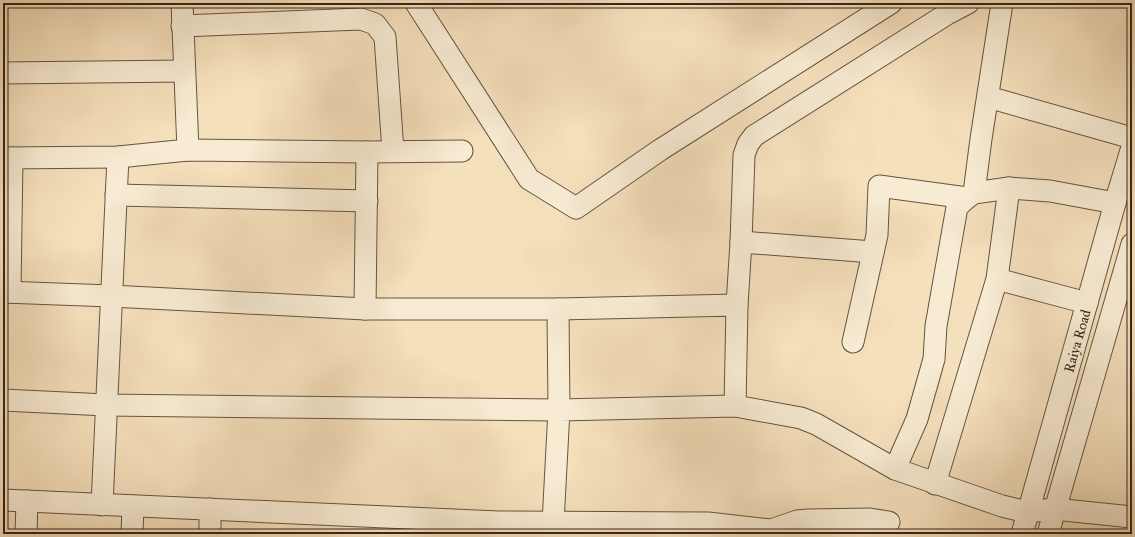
<svg xmlns="http://www.w3.org/2000/svg" width="1135" height="537" font-family="'IM FELL Great Primer',serif">
	<style>
		.lines { fill: none; stroke-linecap: round; stroke-linejoin: round }
		.minor-casing { stroke: #645442; stroke-width: 23 }
		.minor { stroke: #f8ebd3; stroke-width: 21 }
		.labels { text-anchor: middle; stroke-width: 3; stroke-linejoin: round; paint-order: stroke }
		.street-label { font-size: 14px; fill: #342519; stroke: #f8ebd3 }
	</style>
	<rect width="100%" height="100%" fill="#f5e0bc"/>
	<filter id="stains"><feTurbulence type="fractalNoise" baseFrequency=".005" numOctaves="4"/><feColorMatrix values="0 0 0 0 .2 0 0 0 0 .09 0 0 0 0 .02 0 0 0 .5 -.17"/></filter>
	<radialGradient id="worn" r=".72"><stop offset=".6" stop-color="#630" stop-opacity="0"/><stop offset="1" stop-color="#630" stop-opacity=".3"/></radialGradient>
	<g class="lines">
		<defs>
			<g id="minor">
				<polyline points="182,3 188,150"/>
				<polyline points="416,3 529,179 576,208 660,150 891,3"/>
				<polyline points="182,26 361,19 375,24 385,37 393,151"/>
				<polyline points="3,73 184,71"/>
				<polyline points="988,97 1132,138"/>
				<polyline points="3,158 118,157 188,150 367,152 462,151"/>
				<polyline points="974,193 981,139 1002,3"/>
				<polyline points="116,195 367,201"/>
				<polyline points="741,242 744,155 748,144 754,136 947,14 968,3"/>
				<polyline points="997,279 1087,303"/>
				<polyline points="3,292 111,296 365,309 558,309 737,305 735,406"/>
				<polyline points="10,292 12,158"/>
				<polyline points="737,305 741,242 873,252"/>
				<polyline points="365,309 367,152"/>
				<polyline points="853,342 877,235 879,186 967,198"/>
				<polyline points="3,400 106,405 559,410 558,309"/>
				<polyline points="895,469 917,419 934,359 936,326 957,207 967,198 974,193 1009,188 1050,191 1115,203"/>
				<polyline points="935,484 997,279 1009,188"/>
				<polyline points="3,500 499,522 708,523 771,530 797,521 808,520 870,519 889,522"/>
				<polyline points="102,505 118,157"/>
				<polyline points="210,509 210,534"/>
				<polyline points="26,534 27,501"/>
				<polyline points="132,534 133,506"/>
				<polyline points="553,534 553,523 559,410 735,406 801,418 816,424 895,469 1002,506 1027,512 1054,509 1132,517"/>
				<polyline points="1022,534 1087,303 1115,203 1132,147"/>
				<polyline points="1048,534 1132,244"/>
			</g>
		</defs>
		<use href="#minor" class="minor-casing"/>
		<use href="#minor" class="minor"/>
	</g>
	<g class="labels">
		<g class="street-label">
			<text transform="translate(1077 341) rotate(-74)" y="5">Raiya Road</text>
		</g>
	</g>
	<rect width="1135" height="537" fill="none" stroke="#f5e0bc" stroke-width="16"/>
	<rect x="4" y="4" width="1127" height="529" fill="none" stroke="#342519" stroke-width="2"/>
	<rect x="8" y="8" width="1119" height="521" fill="none" stroke="#342519"/>
	<rect width="100%" height="100%" filter="url(#stains)"/>
	<rect width="100%" height="100%" fill="url(#worn)"/>
</svg>
